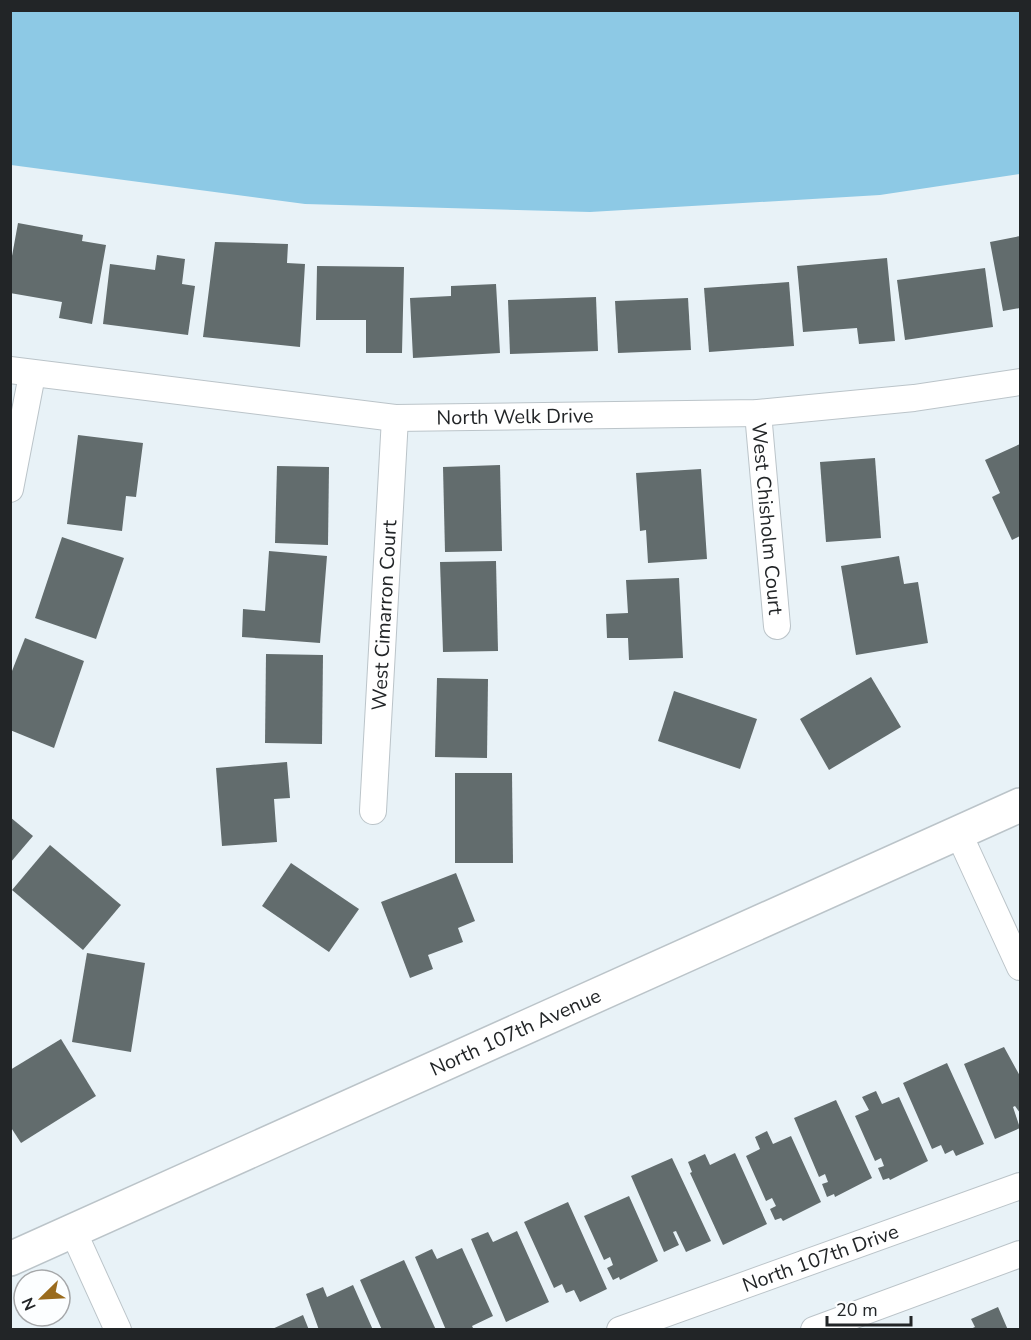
<svg xmlns="http://www.w3.org/2000/svg" width="1031" height="1340" font-family="'Nunito Sans',sans-serif">
	<style>
		.green { fill: #8dc9e5 }
		.building { fill: #626c6d }
		.lines { fill: none; stroke-linecap: round; stroke-linejoin: round }
		.street-casing { stroke: #bbc4c9; stroke-width: 28 }
		.secondary-casing { stroke: #bbc4c9; stroke-width: 36 }
		.street { stroke: #fff; stroke-width: 26 }
		.secondary { stroke: #fff; stroke-width: 33 }
		.labels { text-anchor: middle; stroke-width: 6; stroke-linejoin: round; paint-order: stroke }
		.street-label { font-size: 20px; fill: #222527; stroke: #fcfeff }
	</style>
	<rect width="100%" height="100%" fill="#e8f2f7"/>
	<polygon class="green" points="11,10 1020,11 1020,174 880,195 590,212 305,204 11,165"/>
	<g class="building">
		<polygon points="18,223 83,235 82,241 106,245 92,324 59,318 62,302 10,293 10,267"/>
		<polygon points="1020,236 1020,308 1003,311 990,242"/>
		<polygon points="215,242 288,244 287,263 305,264 300,347 203,337"/>
		<polygon points="157,255 185,259 182,284 195,286 188,335 103,324 110,264 155,270"/>
		<polygon points="887,258 895,341 859,344 857,328 803,332 797,266"/>
		<polygon points="317,266 404,267 402,353 366,353 366,320 316,320"/>
		<polygon points="985,268 993,327 905,340 897,280"/>
		<polygon points="789,282 794,346 709,352 704,288"/>
		<polygon points="496,284 500,353 413,358 410,298 451,296 451,286"/>
		<polygon points="596,297 598,351 510,354 508,300"/>
		<polygon points="688,298 691,350 618,353 615,301"/>
		<polygon points="78,435 143,443 136,497 126,496 122,531 67,524"/>
		<polygon points="1020,444 1020,536 1012,540 992,497 1000,493 985,460"/>
		<polygon points="875,458 881,538 826,542 820,462"/>
		<polygon points="500,465 502,551 445,552 443,467"/>
		<polygon points="277,466 329,467 328,545 275,543"/>
		<polygon points="701,469 707,559 648,563 646,530 640,531 636,473"/>
		<polygon points="62,537 124,558 96,639 35,618"/>
		<polygon points="269,551 327,556 320,643 242,637 243,609 265,611"/>
		<polygon points="899,556 904,584 918,582 928,643 856,655 841,566"/>
		<polygon points="496,561 498,651 443,652 440,562"/>
		<polygon points="679,578 683,658 629,660 628,638 607,638 606,614 628,613 626,580"/>
		<polygon points="25,638 84,661 54,748 10,730 10,676"/>
		<polygon points="266,654 323,655 322,744 265,743"/>
		<polygon points="871,677 901,727 829,770 800,719"/>
		<polygon points="437,678 488,679 487,758 435,757"/>
		<polygon points="674,691 757,719 740,769 658,741"/>
		<polygon points="287,762 290,798 274,799 277,842 222,846 216,768"/>
		<polygon points="455,773 512,773 513,863 455,863"/>
		<polygon points="10,817 33,836 10,863"/>
		<polygon points="50,845 121,905 83,950 12,890"/>
		<polygon points="291,863 359,909 329,952 262,906"/>
		<polygon points="456,873 475,921 458,928 463,942 428,955 433,969 410,978 381,902"/>
		<polygon points="87,953 145,963 131,1052 72,1042"/>
		<polygon points="61,1039 96,1096 21,1143 10,1126 10,1070"/>
		<polygon points="1004,1047 1020,1076 1020,1113 1015,1106 1013,1107 1020,1128 995,1139 964,1064"/>
		<polygon points="947,1063 984,1144 956,1156 953,1150 945,1154 941,1145 932,1149 903,1083"/>
		<polygon points="876,1091 882,1104 899,1097 928,1161 890,1180 889,1178 883,1180 878,1168 884,1166 881,1158 875,1161 855,1116 869,1110 862,1097"/>
		<polygon points="836,1100 872,1178 835,1197 834,1194 827,1197 822,1184 828,1182 825,1174 819,1177 794,1118"/>
		<polygon points="767,1131 773,1144 791,1136 821,1202 783,1221 781,1218 775,1220 770,1209 776,1206 772,1198 766,1201 746,1156 760,1149 755,1137"/>
		<polygon points="735,1153 767,1224 723,1245 690,1173 692,1172 688,1162 705,1154 710,1165"/>
		<polygon points="672,1158 711,1241 686,1252 676,1231 673,1232 679,1245 664,1252 631,1176"/>
		<polygon points="629,1196 658,1261 620,1280 619,1277 613,1280 607,1268 613,1265 610,1257 604,1260 584,1216"/>
		<polygon points="568,1202 607,1289 580,1302 574,1290 566,1293 562,1284 554,1288 524,1222"/>
		<polygon points="517,1231 549,1302 506,1322 471,1239 488,1232 493,1242"/>
		<polygon points="462,1248 493,1316 472,1326 474,1330 446,1330 415,1257 432,1249 437,1259"/>
		<polygon points="404,1260 436,1330 382,1330 360,1280"/>
		<polygon points="353,1285 373,1330 319,1330 306,1294 323,1287 327,1297"/>
		<polygon points="998,1307 1008,1330 968,1330 975,1327 971,1319"/>
		<polygon points="303,1315 309,1330 270,1330"/>
	</g>
	<g class="lines">
		<defs>
			<g id="street">
				<path id="s1" d="M10 370 395 418 758 413 914 398 1020 382"/>
				<path id="s2" d="M758 413 777 626"/>
				<polyline points="10,489 32,375"/>
				<path id="s3" d="M373 811 395 418"/>
				<polyline points="958,832 1020,967"/>
				<polyline points="73,1231 118,1330"/>
				<path id="s4" d="M620 1330 1020 1186"/>
				<polyline points="814,1330 1020,1254"/>
			</g>
			<g id="secondary">
				<path id="s5" d="M10 1259 1020 805"/>
			</g>
		</defs>
		<use href="#street" class="street-casing"/>
		<use href="#secondary" class="secondary-casing"/>
		<use href="#street" class="street"/>
		<use href="#secondary" class="secondary"/>
	</g>
	<g class="labels">
		<g class="street-label">
			<text dy="7" stroke="none"><textPath href="#s1" startOffset="508">North Welk Drive</textPath></text>
			<text dy="7" stroke="none"><textPath href="#s2" startOffset="106">West Chisholm Court</textPath></text>
			<text dy="7" stroke="none"><textPath href="#s3" startOffset="196">West Cimarron Court</textPath></text>
			<text dy="7" stroke="none"><textPath href="#s5" startOffset="554">North 107th Avenue</textPath></text>
			<text dy="7" stroke="none"><textPath href="#s4" startOffset="213">North 107th Drive</textPath></text>
		</g>
	</g>
	<rect width="1031" height="1340" fill="none" stroke="#222527" stroke-width="24"/>
	<g transform="translate(42 1298) rotate(246)"><circle r="28" fill="#fcfeff" stroke="#a5a7a9" stroke-width="1.5"/>
	<path d="M0-4.5L10 22L0 15L-10 22Z" fill="#9a6b1d"/>
	<text y="-9" font-size="16" font-weight="bold" text-anchor="middle" fill="#222527">N</text>
	</g>
	<path d="M827 1316v9h84v-9" fill="none" stroke="#222527" stroke-width="3"/>
	<text x="836" y="1316" font-size="18" fill="#222527" stroke="#fcfeff" stroke-width="4.5" paint-order="stroke">20 m</text>
</svg>
